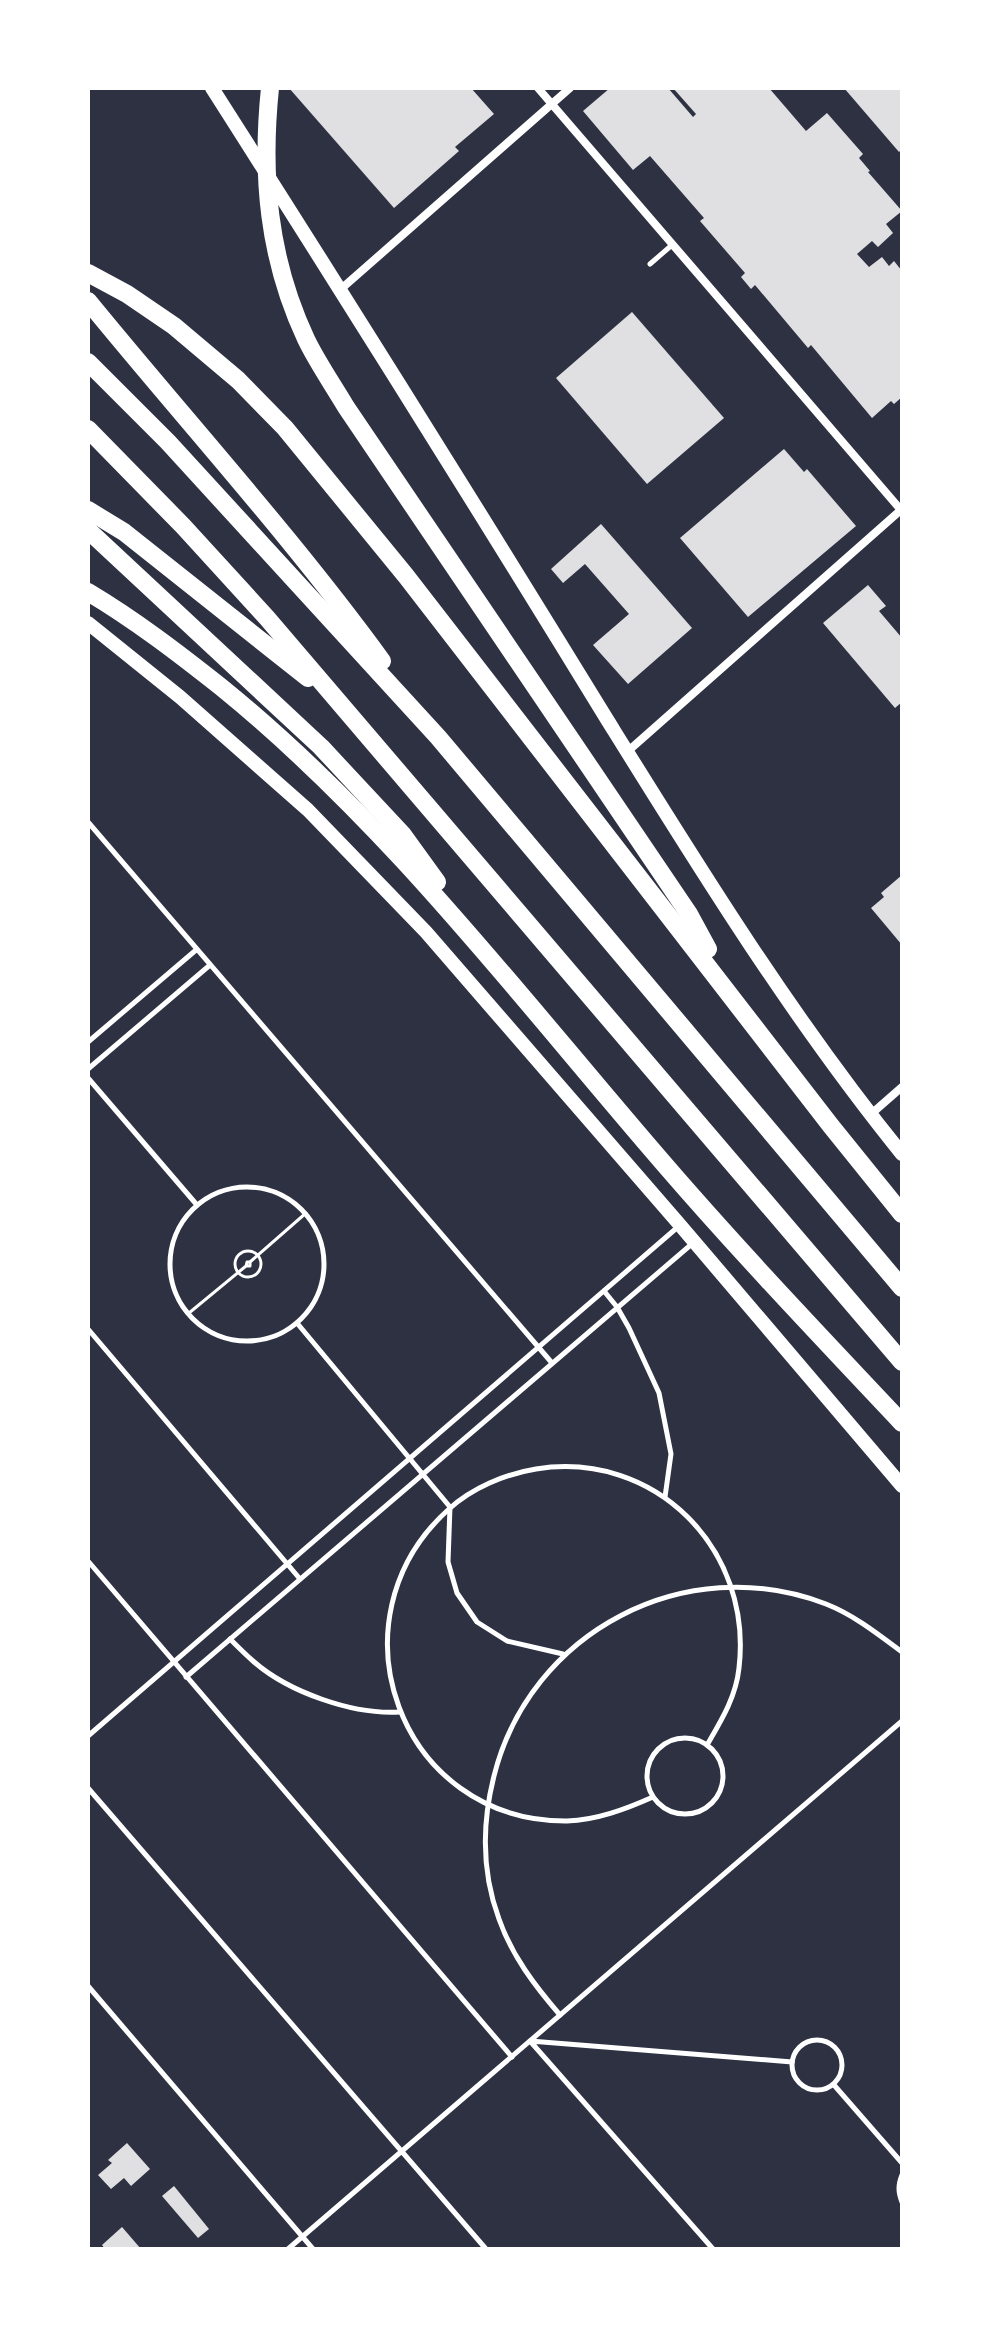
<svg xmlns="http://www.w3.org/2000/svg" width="990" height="2337" font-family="'Alegreya Sans',sans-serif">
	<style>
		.building { fill: #e0e0e3 }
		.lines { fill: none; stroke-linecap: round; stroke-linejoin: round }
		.path { stroke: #fff; stroke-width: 3 }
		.service { stroke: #fff; stroke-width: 5 }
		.minor { stroke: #fff; stroke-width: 8 }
		.secondary { stroke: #fff; stroke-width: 14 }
		.motorway { stroke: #fff; stroke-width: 18 }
	</style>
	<rect width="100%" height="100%" fill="#2d3142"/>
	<g class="building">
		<polygon points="289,88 471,88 494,114 455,147 459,151 394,208"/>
		<polygon points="610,88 668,88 693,117 696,114 673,88 769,88 806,131 827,113 863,154 859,158 870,171 868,172 902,211 886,224 893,233 878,247 872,241 857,254 869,267 882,257 889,266 894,261 902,271 902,397 894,404 891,401 872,418 811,345 808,348 755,285 751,289 741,277 745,273 700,221 704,218 650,156 633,170 583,111"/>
		<polygon points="844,88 902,88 902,149 899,152"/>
		<polygon points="632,312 724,418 647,484 556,378"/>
		<polygon points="784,449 804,472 807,469 856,526 748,617 680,538"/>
		<polygon points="601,524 692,628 628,684 593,645 629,614 585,564 563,583 551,569"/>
		<polygon points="868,585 886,606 879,611 902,638 902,702 895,708 823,623"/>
		<polygon points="902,875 902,945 871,908 884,897 881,893"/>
		<polygon points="127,2143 150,2169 131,2186 124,2178 111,2189 98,2175 112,2163 108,2160"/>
		<polygon points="174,2186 209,2229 198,2238 162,2196"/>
		<polygon points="122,2227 141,2249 105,2249 102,2245"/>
	</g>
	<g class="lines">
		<g class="path">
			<circle cx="248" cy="1264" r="13"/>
			<polyline points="250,1262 306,1213"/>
			<polyline points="189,1313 246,1266 247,1262 250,1262 250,1266 246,1266"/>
		</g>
		<g class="service">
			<polyline points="650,264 672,245"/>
			<polyline points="88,822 552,1363"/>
			<polyline points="88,1042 196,950"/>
			<polyline points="88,1069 210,965"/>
			<polyline points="88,1078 197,1205"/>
			<circle cx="247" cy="1264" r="77"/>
			<polyline points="604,1291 617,1307 629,1328 659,1393 671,1454 665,1497"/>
			<polyline points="297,1323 450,1507 448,1562 457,1593 477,1622 507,1641 563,1654"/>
			<polyline points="88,1329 300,1579"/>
			<polyline points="88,1561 512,2057"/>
			<path d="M230 1639C237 1646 245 1654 253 1661 288 1692 353 1715 400 1712"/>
			<polyline points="186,1677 693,1243"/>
			<polyline points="88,1736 679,1226"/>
			<circle cx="685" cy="1776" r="38"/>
			<polyline points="88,1788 486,2249"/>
			<path d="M653 1797C626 1809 597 1820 567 1821 399 1822 326 1619 449 1509 472 1488 505 1474 536 1469 655 1450 753 1549 739 1668 736 1697 721 1721 707 1745"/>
			<polyline points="88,1986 313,2249"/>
			<path d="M560 2015C535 1986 512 1956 499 1919 482 1873 482 1823 494 1776 530 1632 685 1550 826 1604 854 1615 878 1634 902 1652"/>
			<circle cx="817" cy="2065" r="25"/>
			<polyline points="834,2085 902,2163"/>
			<path d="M902 2175C898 2185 898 2192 902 2202"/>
			<polyline points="288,2249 902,1721"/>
			<polyline points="713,2249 530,2041 792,2062"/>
		</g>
		<g class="minor">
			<polyline points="538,88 901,510"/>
			<polyline points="341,289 570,88"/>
			<polyline points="627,752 902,509"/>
			<polyline points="870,1115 902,1087"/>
		</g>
		<g class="secondary">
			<path d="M212 88C346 298 478 509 608 721 700 869 792 1018 902 1154"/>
			<polyline points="88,623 180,697 308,810 426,932 680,1225 902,1486"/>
		</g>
		<g class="motorway">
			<path d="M270 88C261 175 268 258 306 339 317 362 333 385 346 407L689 914 708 949"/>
			<polyline points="88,273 127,294 174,326 238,380 285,428 406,576 831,1126 902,1214"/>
			<path d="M88 301C186 421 291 536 382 661"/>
			<polyline points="88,362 168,442 438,737 902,1288"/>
			<polyline points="88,429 183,526 267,618 902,1362"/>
			<polyline points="88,510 124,532 308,678"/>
			<polyline points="88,530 321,747 403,835 437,882"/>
			<path d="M88 592C135 620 178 653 221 687 391 825 522 1000 665 1165 741 1253 822 1338 902 1423"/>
		</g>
	</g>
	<rect width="990" height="2337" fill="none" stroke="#ffffff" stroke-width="180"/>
</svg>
